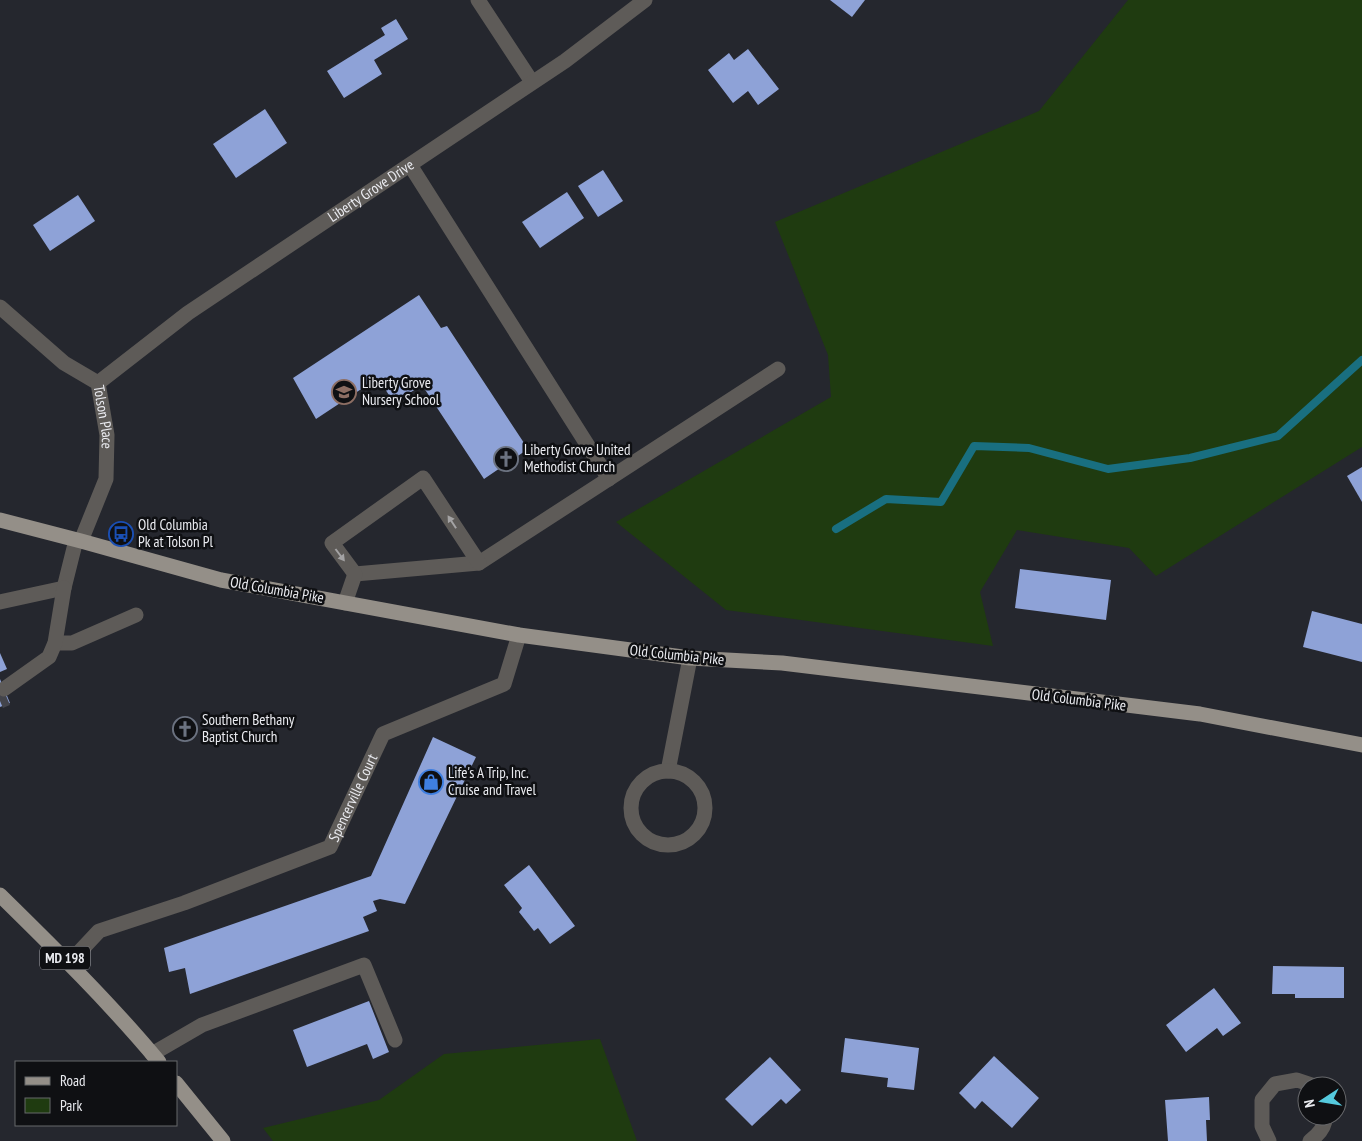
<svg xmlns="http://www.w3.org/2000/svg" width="1362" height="1141" font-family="'PT Sans Narrow',sans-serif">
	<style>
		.green { fill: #1f3b10 }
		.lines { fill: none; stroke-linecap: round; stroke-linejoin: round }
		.stream { stroke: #196f80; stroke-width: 8 }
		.building { fill: #8ea2d7 }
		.minor-tunnel { stroke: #43444b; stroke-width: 15; stroke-dasharray: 15 8; stroke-linecap: butt }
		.minor { stroke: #5e5b58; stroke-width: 15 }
		.major { stroke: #948f88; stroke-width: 15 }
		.oneway { fill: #a4a3a4 }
		.labels { text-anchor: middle; stroke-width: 5; stroke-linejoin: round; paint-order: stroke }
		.shield { fill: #0f1013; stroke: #a8a9ae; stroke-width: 1 }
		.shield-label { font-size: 14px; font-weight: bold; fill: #eaebf0 }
		.street-label { font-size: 15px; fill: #eaebf0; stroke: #0f1013 }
		.poi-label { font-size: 15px; fill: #eaebf0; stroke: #0f1013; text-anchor: start }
	</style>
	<rect width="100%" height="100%" fill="#25272e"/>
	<g class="green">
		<polygon points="1128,0 1362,0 1362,447 1156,576 1129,548 1017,530 980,592 993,646 726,610 616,522 831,397 828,355 775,222 1039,111"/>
		<polygon points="600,1039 637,1141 273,1141 263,1128 379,1100 444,1054"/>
	</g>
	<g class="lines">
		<polyline class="stream" points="836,529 886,499 941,502 974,446 1029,448 1108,469 1190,458 1278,436 1362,360"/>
	</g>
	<g class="building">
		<polygon points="830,0 865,0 852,17"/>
		<polygon points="396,19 408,39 374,60 382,74 344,98 327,71 385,35 381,28"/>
		<polygon points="748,49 779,89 758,105 748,91 733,103 708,70 729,53 734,60"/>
		<polygon points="265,109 287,143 236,178 213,144"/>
		<polygon points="603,170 623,201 598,217 578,186"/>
		<polygon points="567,192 584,218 540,248 522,222"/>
		<polygon points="78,195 95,221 50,251 33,225"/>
		<polygon points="419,295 441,328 447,326 528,449 484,479 422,385 394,403 378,378 316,419 293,378"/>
		<polygon points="1362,467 1362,502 1347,476"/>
		<polygon points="1020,569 1111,580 1106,620 1015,608"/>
		<polygon points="1312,611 1362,624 1362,662 1303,647"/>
		<polygon points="0,653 7,669 0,672"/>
		<polygon points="0,679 10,703 0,707"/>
		<polygon points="433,737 476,757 405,904 380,899 373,901 377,911 363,917 369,931 190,994 185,968 169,972 164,948 371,876"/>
		<polygon points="529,865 575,926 550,944 538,928 534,931 519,912 522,908 504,885"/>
		<polygon points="1273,966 1344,967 1344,998 1295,998 1295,994 1272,994"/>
		<polygon points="1214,988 1241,1023 1223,1036 1217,1028 1186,1052 1166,1025"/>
		<polygon points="369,1001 389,1052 373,1059 367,1044 307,1067 293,1030"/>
		<polygon points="845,1038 919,1048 914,1090 887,1087 888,1078 841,1072"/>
		<polygon points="994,1056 1039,1098 1012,1128 982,1101 975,1109 959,1093"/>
		<polygon points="770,1057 801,1090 786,1104 781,1099 752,1126 725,1099"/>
		<polygon points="1209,1097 1210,1120 1206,1120 1207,1141 1168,1141 1165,1100"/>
	</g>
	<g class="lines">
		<polyline class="minor-tunnel" points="0,701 7,698"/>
		<g class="minor">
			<polyline points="478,0 532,82"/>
			<polyline points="410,165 609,479"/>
			<path id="s1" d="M0 307 64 363 98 383 107 435 106 479 81 541"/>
			<path id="s2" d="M98 383 188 313 565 61 645 0"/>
			<polyline points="355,574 479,563 778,369"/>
			<polyline points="355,574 332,543 423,478 479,563"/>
			<polyline points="0,602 64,588 76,540"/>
			<polyline points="345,603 355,574"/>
			<polyline points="55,643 72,643 136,615"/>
			<polyline points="4,689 49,657 55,643 64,588"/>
			<polyline points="668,771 690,658"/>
			<circle cx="668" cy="808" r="37"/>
			<path id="s3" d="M69 963 99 931 184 903 330 847 383 734 504 684 519 635"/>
			<polyline points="152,1054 202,1025 364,965 395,1040"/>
			<polyline points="1269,1141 1262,1126 1262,1100 1275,1084 1297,1080 1315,1086"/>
			<path d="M1310 1141C1318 1135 1326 1126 1325 1116"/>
		</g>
		<g class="major">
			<polyline points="0,520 81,541 221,580 519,635 690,658 782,663 1200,714 1362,745"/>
			<path d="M0 895C55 949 110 1003 159 1062"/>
			<polyline points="176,1083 223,1141"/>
		</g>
	</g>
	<defs><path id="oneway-solid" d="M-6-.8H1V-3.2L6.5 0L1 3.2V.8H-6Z" transform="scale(1.25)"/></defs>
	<g class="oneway">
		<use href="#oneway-solid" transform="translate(452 522) rotate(-123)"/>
		<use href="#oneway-solid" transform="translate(340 555) rotate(53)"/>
	</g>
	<defs>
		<symbol id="school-ring" viewBox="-11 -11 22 22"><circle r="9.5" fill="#0f1013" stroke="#8d6e63" stroke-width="1.5"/><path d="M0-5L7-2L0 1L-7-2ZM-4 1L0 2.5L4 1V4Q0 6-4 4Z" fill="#8d6e63"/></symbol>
		<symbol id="church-ring" viewBox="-11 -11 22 22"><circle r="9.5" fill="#0f1013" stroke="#6b7280" stroke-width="1.5"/><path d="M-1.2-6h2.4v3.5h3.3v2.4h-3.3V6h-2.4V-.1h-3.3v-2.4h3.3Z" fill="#6b7280"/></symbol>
		<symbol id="bus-ring" viewBox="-11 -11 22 22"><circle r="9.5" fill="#0f1013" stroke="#1a4fb4" stroke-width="1.5"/><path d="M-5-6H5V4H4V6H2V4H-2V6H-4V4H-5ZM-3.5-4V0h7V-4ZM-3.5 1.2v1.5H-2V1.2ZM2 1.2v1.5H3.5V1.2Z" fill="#1a4fb4"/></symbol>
		<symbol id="shop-ring" viewBox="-11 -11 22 22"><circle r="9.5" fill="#0f1013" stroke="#3f7fe0" stroke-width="1.5"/><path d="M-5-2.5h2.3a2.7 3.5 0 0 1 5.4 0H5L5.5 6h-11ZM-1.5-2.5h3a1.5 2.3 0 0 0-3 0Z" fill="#3f7fe0"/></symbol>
	</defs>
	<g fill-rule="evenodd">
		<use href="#school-ring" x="330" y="378" width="28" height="28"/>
		<use href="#church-ring" x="492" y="445" width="28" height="28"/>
		<use href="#bus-ring" x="107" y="520" width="28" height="28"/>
		<use href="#church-ring" x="171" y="715" width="28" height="28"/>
		<use href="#shop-ring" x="417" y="768" width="28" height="28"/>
	</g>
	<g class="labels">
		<rect class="shield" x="40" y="946.5" width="50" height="23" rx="4"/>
		<g class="shield-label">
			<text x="65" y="963">MD 198</text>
		</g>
		<g class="street-label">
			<text dy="5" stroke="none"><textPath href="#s2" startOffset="334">Liberty Grove Drive</textPath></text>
			<text dy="5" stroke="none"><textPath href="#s1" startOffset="159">Tolson Place</textPath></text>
			<text transform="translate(277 590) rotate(10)" y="5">Old Columbia Pike</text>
			<text transform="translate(677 655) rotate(6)" y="5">Old Columbia Pike</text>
			<text transform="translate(1079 700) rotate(7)" y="5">Old Columbia Pike</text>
			<text dy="5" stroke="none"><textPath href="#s3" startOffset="344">Spencerville Court</textPath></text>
		</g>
		<g class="poi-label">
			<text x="362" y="388">Liberty Grove<tspan x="362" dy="17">Nursery School</tspan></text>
			<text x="524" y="455">Liberty Grove United<tspan x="524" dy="17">Methodist Church</tspan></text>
			<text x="138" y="530">Old Columbia<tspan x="138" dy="17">Pk at Tolson Pl</tspan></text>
			<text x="202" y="725">Southern Bethany<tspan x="202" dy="17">Baptist Church</tspan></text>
			<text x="448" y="778">Life's A Trip, Inc.<tspan x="448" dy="17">Cruise and Travel</tspan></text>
		</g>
	</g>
	<rect x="15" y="1061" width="162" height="65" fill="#0f1013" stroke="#67686b"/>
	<rect x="25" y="1077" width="25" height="8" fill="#948f88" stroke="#67686b"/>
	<text x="60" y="1086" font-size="15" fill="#eaebf0">Road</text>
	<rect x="25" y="1098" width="25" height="15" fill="#1f3b10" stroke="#67686b"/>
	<text x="60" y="1111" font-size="15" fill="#eaebf0">Park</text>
	<g transform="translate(1322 1101) rotate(258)"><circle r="24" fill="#0f1013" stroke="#67686b"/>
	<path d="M0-4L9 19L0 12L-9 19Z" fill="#55cade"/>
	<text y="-8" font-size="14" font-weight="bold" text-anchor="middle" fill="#eaebf0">N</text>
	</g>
</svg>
